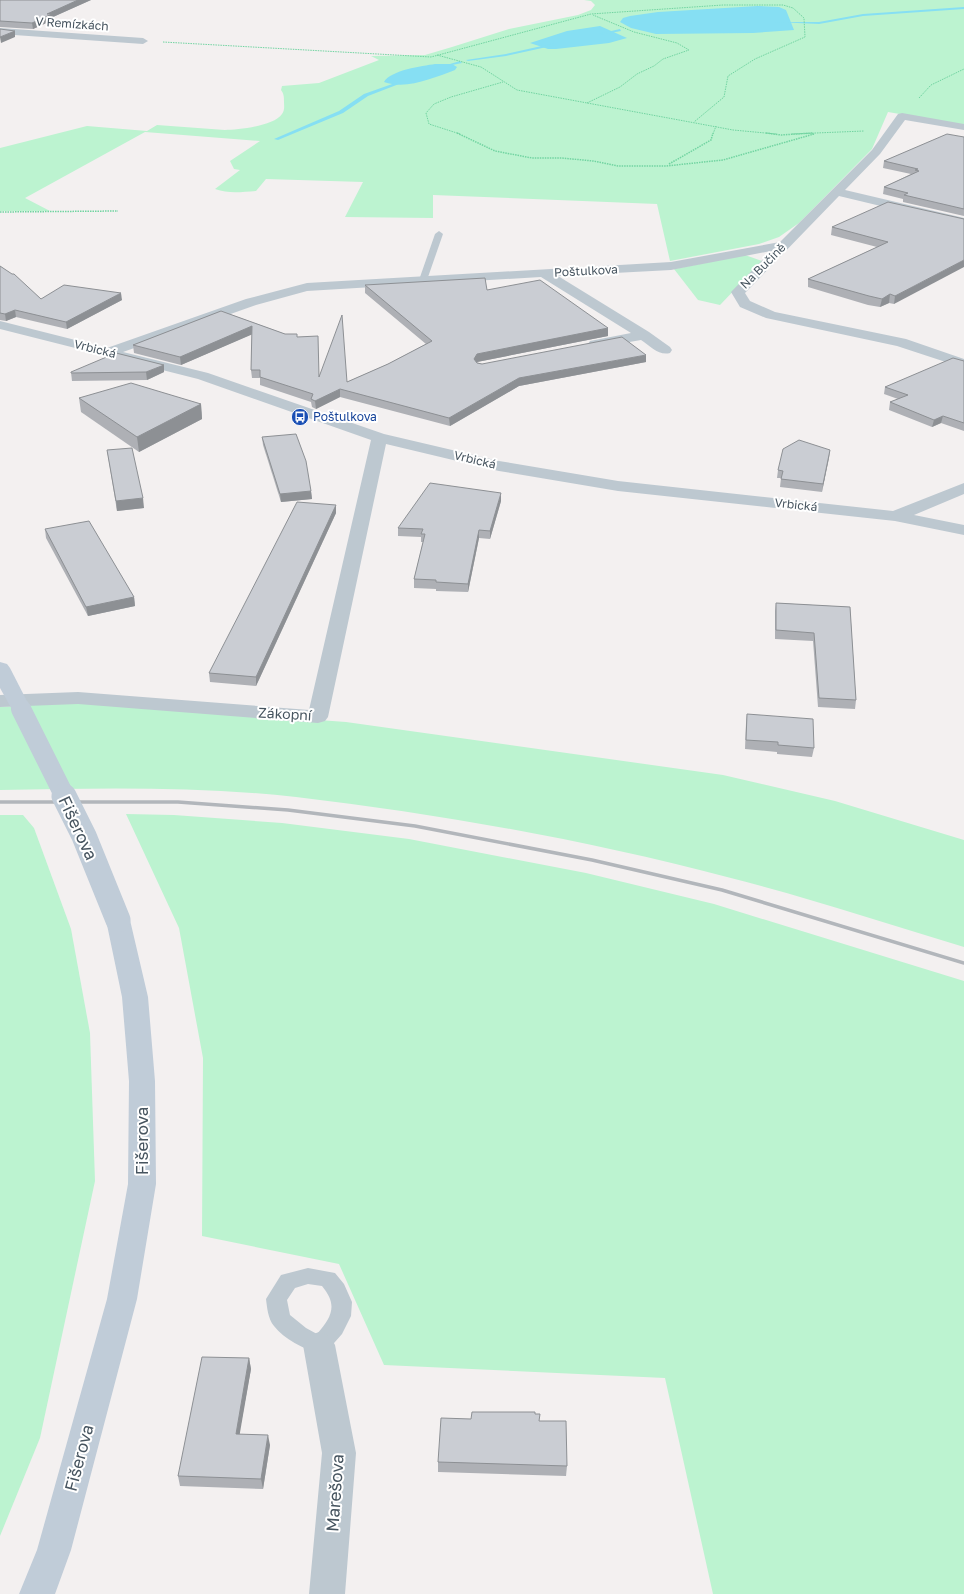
<svg xmlns="http://www.w3.org/2000/svg" width="964" height="1594" font-family="'Golos Text',sans-serif">
	<style>
		.green { fill: #bcf3d0 }
		.water { fill: #86dff3 }
		.lines { fill: none; stroke-linecap: round; stroke-linejoin: round }
		.stream { fill: #86dff3; fill-rule: evenodd }
		.path-far1 { stroke: #71d4a1; stroke-width: 1; stroke-dasharray: 1.5 1; stroke-linecap: butt }
		.path { stroke: #71d4a1; stroke-width: 1.5; stroke-dasharray: 1.5 1; stroke-linecap: butt }
		.lane { fill: #bdc8d0; fill-rule: evenodd }
		.street { fill: #bdc8d0; fill-rule: evenodd }
		.secondary { fill: #c0ccd8; fill-rule: evenodd }
		.rail { stroke: #b2b6bb; stroke-width: 3.5 }
		.secondary-bridge-far1 { stroke: #c0ccd8; stroke-width: 20 }
		.secondary-bridge { stroke: #c0ccd8; stroke-width: 25 }
		.wall { fill: #aeb0b5 }
		.shaded-wall { fill: #8d9094 }
		.building { fill: #cacdd3; stroke: #8d9094 }
		.labels { text-anchor: middle; stroke-width: 4; stroke-linejoin: round; paint-order: stroke }
		.far-street-label { font-size: 12px; fill: #46545f; stroke: #fff }
		.far-transit-label { font-size: 12px; fill: #164399; stroke: #fff; text-anchor: start }
		.street-label { font-size: 14px; fill: #46545f; stroke: #fff }
		.near-street-label { font-size: 17px; fill: #46545f; stroke: #fff }
	</style>
	<rect width="100%" height="100%" fill="#f3f0f0"/>
	<g class="green">
		<path d="M584 0H964V125L888 112 872 149 799 223 779 237 759 244 670 261 657 204 433 195V218L345 217 363 182 266 179 256 191C241 192 229 194 215 189L240 170 234 169 230 161 260 141 145 132 25 198 50 211H0V148L87 126 147 131 157 125 225 130C238 130 274 126 282 114 285 110 284 106 284 102 284 97 284 94 281 90L282 86 319 83 379 60 371 56 425 55 452 47 509 29 578 15 591 10 595 5 591 1Z"/>
		<polygon points="745,255 762,261 720,305 698,300 674,269"/>
		<path d="M77 702 346 722 723 775 835 801 964 840V947C885 923 807 897 727 877 586 840 441 814 296 797 198 786 98 788 0 790V707Z"/>
		<polygon points="126,814 174,815 282,823 409,839 586,873 714,904 964,981 964,1594 713,1594 665,1378 384,1365 339,1264 202,1236 203,1058 179,928"/>
		<polygon points="0,815 23,815 34,828 71,929 90,1033 95,1181 40,1438 0,1536"/>
	</g>
	<g class="water">
		<polygon points="758,6 779,7 786,10 794,30 753,33 656,34 631,28 620,22 623,18 630,16 658,12"/>
		<polygon points="600,26 627,38 609,43 556,49 548,49 530,43 567,31"/>
		<path d="M435 64H452L457 67 455 70C433 78 407 90 384 82 391 70 422 66 435 64Z"/>
	</g>
	<g class="lines">
		<g class="stream">
			<polygon points="964,7 964,9 863,16 819,24 775,22 819,22 863,14"/>
			<polygon points="620,29 621,31 600,35 598,34"/>
			<polygon points="555,43 556,45 506,56 468,61 466,60 506,54"/>
			<polygon points="460,61 462,63 452,65 450,64"/>
			<polygon points="395,83 399,84 368,96 343,113 278,140 274,139 339,111 364,94"/>
		</g>
		<g class="path-far1">
			<polyline points="163,42 431,57 591,14 723,5 783,5 793,8 804,18 805,37 755,59 728,76 724,97 694,122"/>
			<polyline points="437,55 481,67 517,90 733,130 776,134"/>
			<polyline points="919,98 931,85 964,69"/>
			<polyline points="587,103 620,87 637,74 654,66 663,59 689,50 677,43 634,32 593,15"/>
			<polyline points="460,134 429,124 426,113 434,104 451,97 503,82"/>
			<polyline points="713,134 716,126"/>
			<polyline points="792,134 864,131"/>
			<polyline points="812,134 814,134"/>
		</g>
		<g class="path">
			<polyline points="457,133 495,151 532,158 562,158 593,161 618,166 666,166 723,160 814,134"/>
			<polyline points="766,133 781,135 812,133"/>
			<polyline points="669,164 711,140 713,133"/>
			<polyline points="0,212 118,211"/>
		</g>
		<g class="lane">
			<polygon points="439,231 443,234 427,280 426,282 420,282 419,280 435,234"/>
			<path d="M308 1268 335 1273 344 1284 352 1302 351 1316 342 1334 327 1351 319 1354C304 1349 284 1339 274 1326 268 1319 267 1307 266 1299L281 1275ZM308 1284 322 1286C338 1305 332 1317 317 1334L306 1328 290 1315 287 1300 295 1288Z"/>
		</g>
		<g class="street">
			<polygon points="0,28 143,38 148,41 143,44 0,34"/>
			<path d="M902 113 964 124V130L905 120 880 154 845 190 964 218V226L839 196 745 293 750 301 775 312 906 339 964 359V368L897 346 766 318 740 307 731 292 771 251 671 270 558 276 649 332 670 347 672 350 670 353C659 356 650 346 641 340L595 348 590 347 588 344 590 341 631 333 541 277 307 291 256 305 123 352 208 373 384 434 499 461 618 481 893 511 964 483V494L914 515 964 525V535L895 521 618 491 499 471 386 444 328 717 325 721 318 723 78 704 0 707V695L78 692 309 710 371 440 198 379 0 329V321L107 348 246 299 307 283 671 262 780 242 872 150 898 114Z"/>
			<polygon points="319,1332 330,1336 335,1345 356,1453 345,1594 309,1594 322,1453 303,1345 308,1336"/>
		</g>
		<g class="secondary">
			<polygon points="0,662 7,664 10,668 31,709 28,713 21,715 14,713 0,688"/>
			<polygon points="118,912 127,915 130,920 148,997 155,1081 156,1184 137,1299 71,1550 55,1594 19,1594 37,1550 107,1299 128,1184 129,1081 122,997 106,920 109,915"/>
		</g>
		<polyline class="rail" points="0,802 178,802 288,810 415,826 592,860 722,890 964,963"/>
		<polyline class="secondary-bridge-far1" points="21,709 65,797"/>
		<polyline class="secondary-bridge" points="64,796 84,836 118,920"/>
	</g>
	<g class="wall">
		<polygon points="0,0 91,0 53,17 53,20 33,29 0,27"/>
		<polygon points="964,137 964,216 903,202 903,199 883,194 884,187 911,174 883,168 884,161"/>
		<polygon points="964,219 894,304 889,303 880,307 868,305 808,287 808,279 877,247 831,235 832,227"/>
		<polygon points="0,266 41,299 122,300 67,329 16,317 6,321 0,320"/>
		<polygon points="365,285 487,290 608,328 608,336 477,362 476,362 482,364 646,362 519,386 450,426 340,397 316,409 312,407 311,402 260,385 260,378 252,378 251,370 252,334 181,365 134,353 133,345 221,311 285,334 297,337 320,376 347,382 388,364 426,344 365,293"/>
		<polygon points="964,361 964,431 941,423 932,427 889,410 890,402 898,399 884,394 885,387"/>
		<polygon points="71,372 164,372 147,380 72,381"/>
		<polygon points="79,398 201,404 202,419 139,452 81,412"/>
		<polygon points="262,437 311,491 312,499 281,502 263,445"/>
		<polygon points="107,450 144,508 117,511"/>
		<polygon points="830,450 822,492 780,487 781,478 777,478 778,470"/>
		<polygon points="501,501 490,539 479,538 468,592 436,591 436,589 414,588 414,579 423,542 421,542 421,537 398,536 398,528"/>
		<polygon points="336,505 336,513 256,686 210,682 209,673"/>
		<polygon points="45,529 134,597 135,606 88,616 46,538"/>
		<polygon points="776,603 850,607 856,700 855,709 818,707 813,641 775,639 775,611"/>
		<polygon points="747,714 814,748 812,757 777,754 777,752 745,749 746,723"/>
		<polygon points="249,1358 251,1369 239,1434 270,1445 263,1489 180,1486 178,1476"/>
		<polygon points="535,1414 567,1466 566,1476 438,1472 438,1462 471,1419"/>
	</g>
	<g class="shaded-wall">
		<polygon points="78,0 91,0 53,17 53,20 33,29 32,23 47,14"/>
		<polygon points="15,31 15,37 1,43 0,37"/>
		<polygon points="964,260 964,267 894,304 895,296"/>
		<polygon points="121,293 122,300 67,329 66,322"/>
		<polygon points="890,294 889,303 880,307 882,299"/>
		<polygon points="15,310 16,317 6,321 5,314"/>
		<polygon points="252,326 253,334 181,365 180,357"/>
		<polygon points="608,328 608,336 477,362 474,367 474,359 477,354"/>
		<polygon points="646,355 646,362 519,386 450,426 449,418 519,378"/>
		<polygon points="164,365 164,372 147,380 146,372"/>
		<polygon points="340,389 340,397 316,409 315,401"/>
		<polygon points="201,404 202,419 139,452 137,437"/>
		<polygon points="943,416 941,423 932,427 934,420"/>
		<polygon points="830,450 829,458 822,492 823,484"/>
		<polygon points="311,491 312,499 281,502 280,494"/>
		<polygon points="501,493 501,501 490,539 490,531"/>
		<polygon points="143,498 144,508 117,511 116,501"/>
		<polygon points="336,505 336,513 256,686 256,677"/>
		<polygon points="479,530 479,538 468,592 468,584"/>
		<polygon points="134,597 135,606 88,616 86,607"/>
		<polygon points="249,1358 251,1369 238,1444 236,1434"/>
		<polygon points="268,1435 270,1445 263,1489 261,1479"/>
	</g>
	<g class="building">
		<polygon points="0,0 78,0 47,14 52,14 32,23 0,21"/>
		<polygon points="0,29 15,31 0,37"/>
		<polygon points="947,134 964,137 964,209 904,195 908,193 884,187 919,171 915,170 918,169 884,161"/>
		<polygon points="888,202 964,219 964,260 895,296 890,294 882,299 869,296 808,279 888,242 832,227"/>
		<polygon points="0,266 12,274 14,274 41,299 64,285 121,293 66,322 15,310 5,314 0,313"/>
		<polygon points="485,278 487,290 540,280 608,328 477,354 474,359 477,363 482,364 622,337 646,355 519,378 449,418 340,389 315,401 311,399 313,394 260,377 260,370 251,370 252,326 180,357 133,345 221,311 285,334 297,334 297,337 318,336 319,377 342,315 347,382 388,364 432,341 365,285"/>
		<polygon points="116,353 164,365 146,372 71,373 71,372"/>
		<polygon points="953,358 964,361 964,423 943,416 934,420 890,402 908,395 885,387"/>
		<polygon points="131,383 201,404 137,437 79,398"/>
		<polygon points="296,434 306,461 311,491 280,494 262,437"/>
		<polygon points="799,440 830,450 823,484 781,479 783,471 778,470 783,449"/>
		<polygon points="132,448 143,498 116,501 107,450"/>
		<polygon points="430,483 501,493 490,531 479,530 468,584 436,582 436,580 414,579 425,534 421,534 423,529 398,528"/>
		<polygon points="297,502 336,505 256,677 209,673"/>
		<polygon points="89,521 134,597 86,607 45,529"/>
		<polygon points="776,603 850,607 856,700 819,698 814,633 776,630"/>
		<polygon points="747,714 813,719 814,748 778,745 778,742 746,740"/>
		<polygon points="202,1357 249,1358 236,1434 268,1435 261,1479 178,1476"/>
		<polygon points="472,1412 535,1412 535,1414 540,1414 539,1421 566,1421 567,1466 438,1462 441,1418 471,1419"/>
	</g>
	<defs>
		<symbol id="bus-disc" viewBox="-11 -11 22 22"><circle r="9.5" fill="#1a4fb4" stroke="#fff"/><path d="M-5-6H5V4H4V6H2V4H-2V6H-4V4H-5ZM-3.5-4V0h7V-4ZM-3.5 1.2v1.5H-2V1.2ZM2 1.2v1.5H3.5V1.2Z" fill="#fff"/></symbol>
	</defs>
	<g fill-rule="evenodd">
		<use href="#bus-disc" x="290" y="407" width="20" height="20"/>
	</g>
	<g class="labels">
		<g class="far-street-label">
			<text transform="translate(72 24) rotate(4)" y="4">V Remízkách</text>
			<text transform="translate(763 266) rotate(-45)" y="4">Na Bučině</text>
			<text transform="translate(586 271) rotate(-3)" y="4">Poštulkova</text>
			<text transform="translate(95 349) rotate(14)" y="4">Vrbická</text>
			<text transform="translate(475 460) rotate(13)" y="4">Vrbická</text>
			<text transform="translate(796 505) rotate(6)" y="4">Vrbická</text>
		</g>
		<g class="far-transit-label">
			<text x="313" y="421">Poštulkova</text>
		</g>
		<g class="street-label">
			<text transform="translate(285 714) rotate(3)" y="5">Zákopní</text>
		</g>
		<g class="near-street-label">
			<text transform="translate(78 828) rotate(65)" y="6">Fišerova</text>
			<text transform="translate(142 1141) rotate(-90)" y="6">Fišerova</text>
			<text transform="translate(79 1458) rotate(-75)" y="6">Fišerova</text>
			<text transform="translate(335 1493) rotate(-86)" y="6">Marešova</text>
		</g>
	</g>
</svg>
